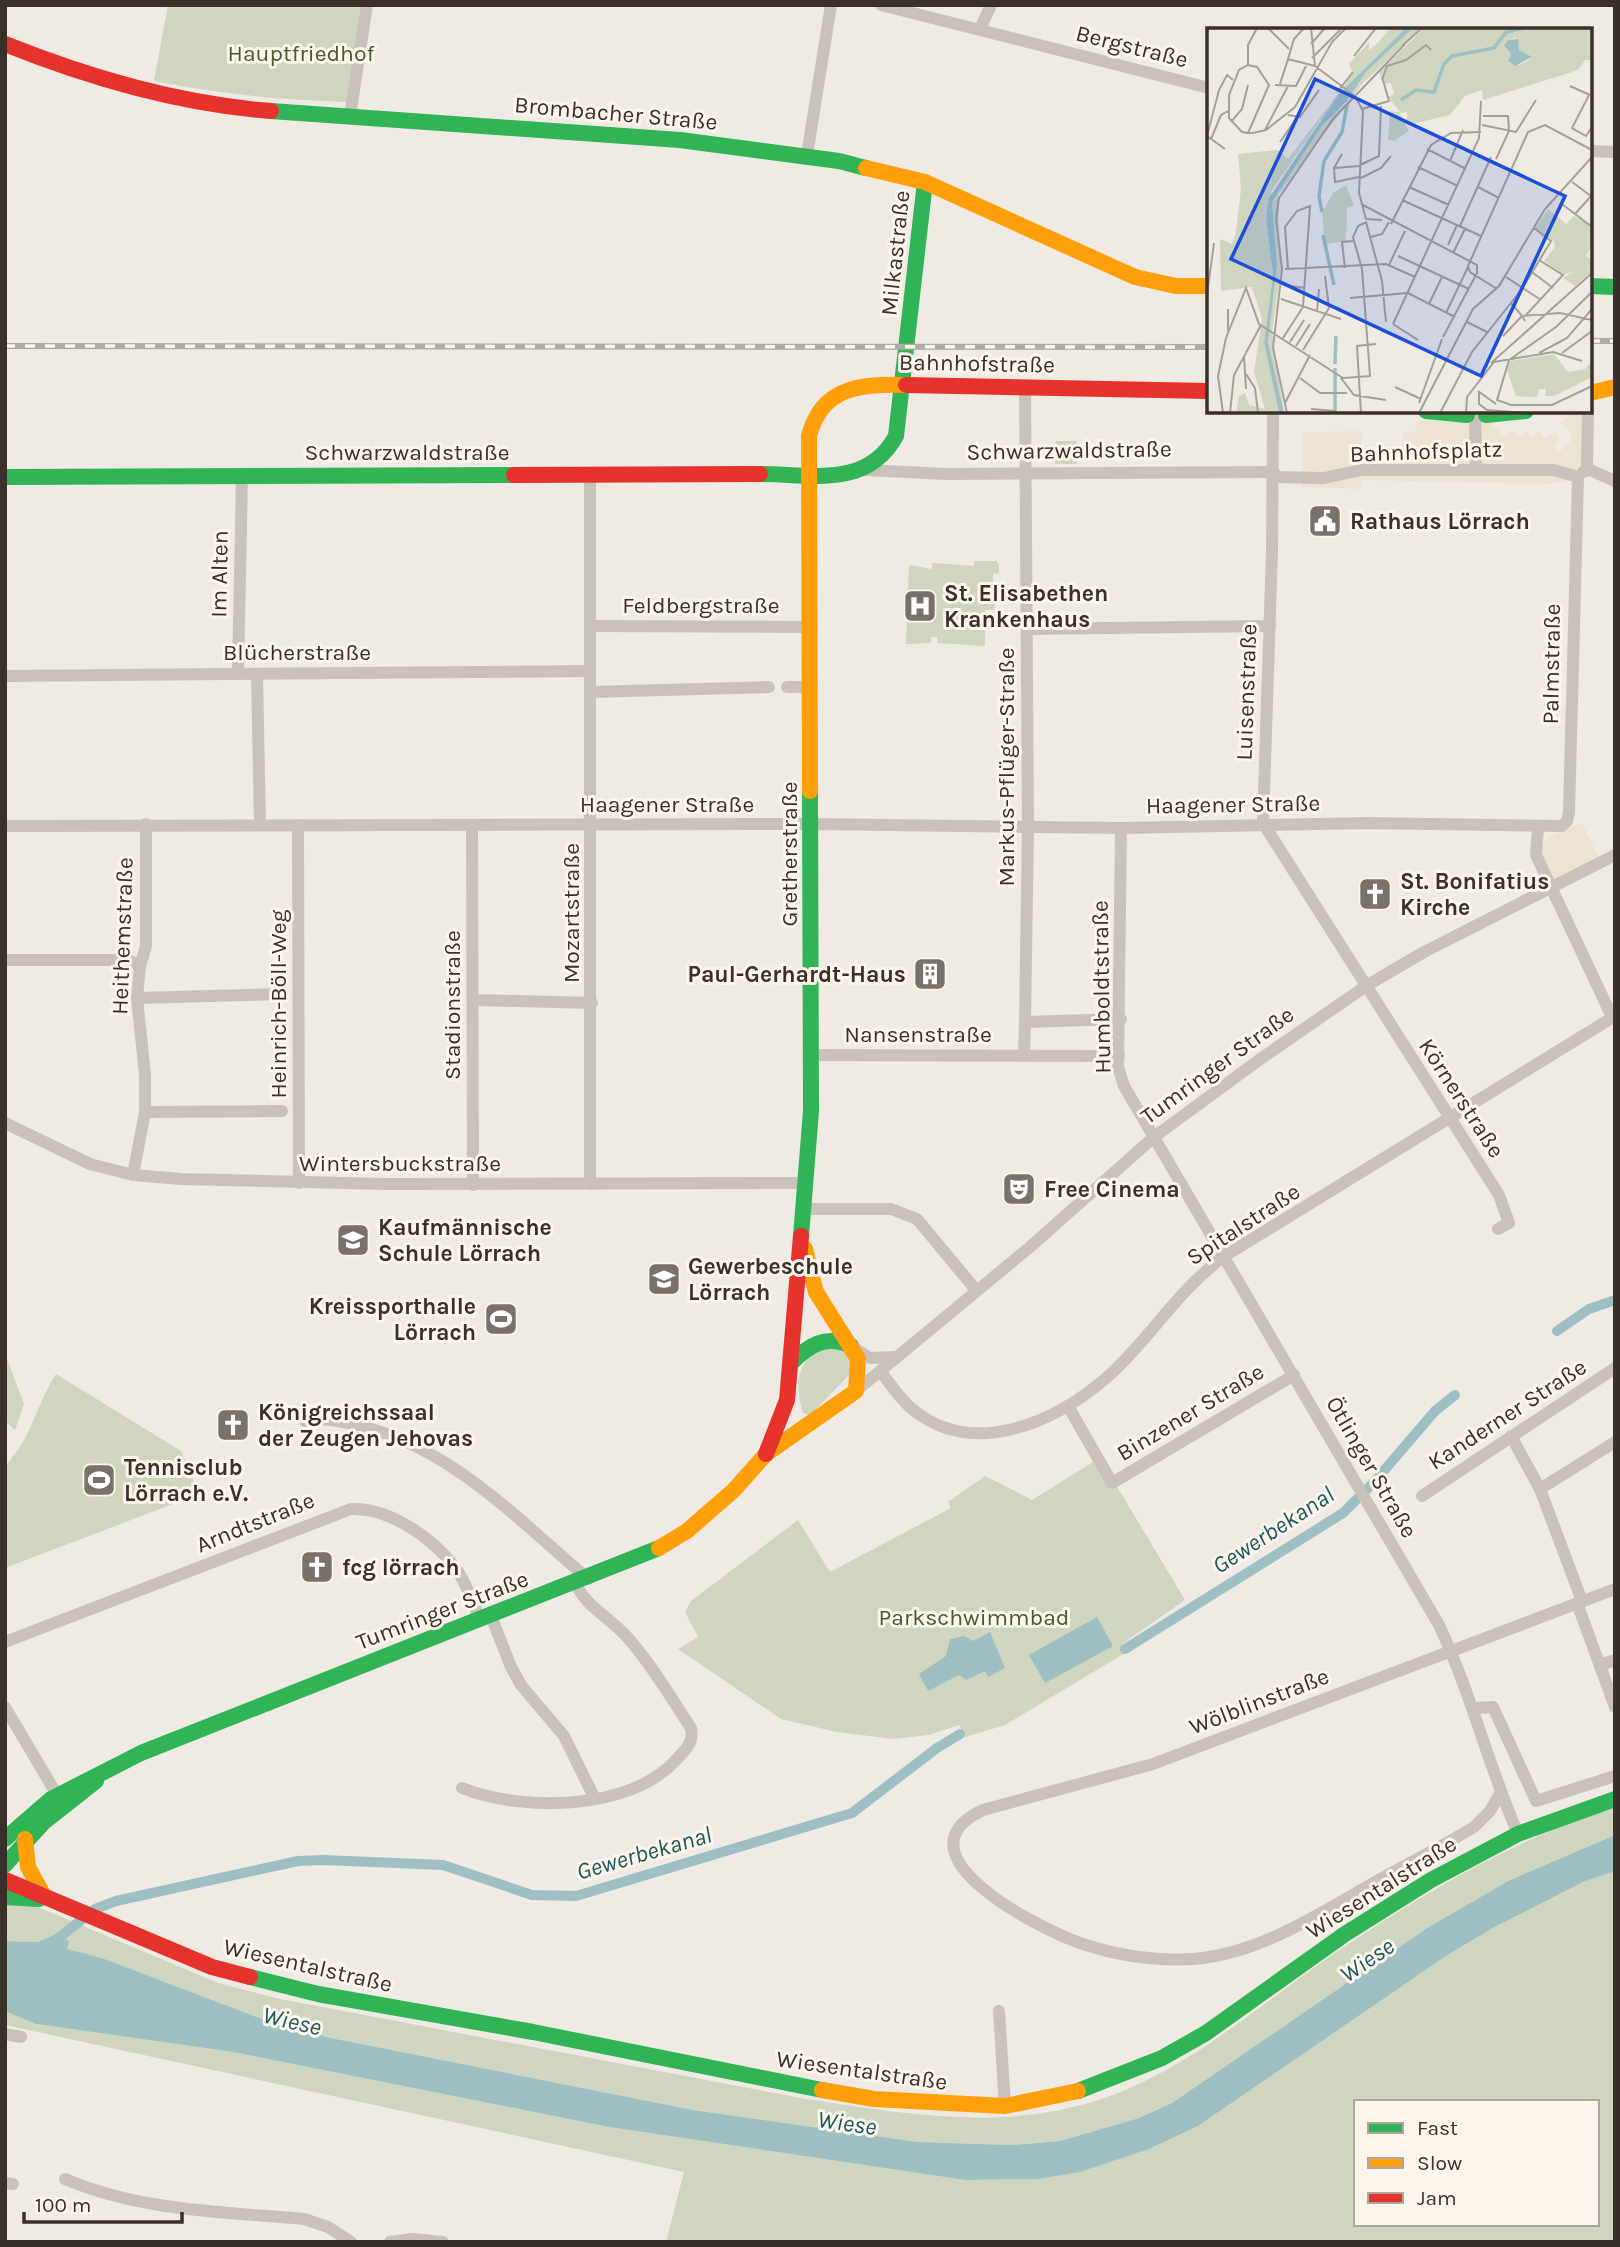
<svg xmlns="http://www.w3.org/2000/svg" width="1620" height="2247" font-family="Karla,sans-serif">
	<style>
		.green { fill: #cfd5be; fill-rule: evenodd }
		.plaza { fill: #ede3d3 }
		.water { fill: #9ec0c2 }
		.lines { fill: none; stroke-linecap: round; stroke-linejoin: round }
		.canal { stroke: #9ec0c2; stroke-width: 10 }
		.street { stroke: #c9c2bc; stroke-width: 12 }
		.fast { stroke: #30b455; stroke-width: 16 }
		.slow { stroke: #ff9f0a; stroke-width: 16 }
		.jam { stroke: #e5322d; stroke-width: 16 }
		.rail-casing { stroke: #b0aba7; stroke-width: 6 }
		.rail { stroke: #fbf5ec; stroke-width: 3.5; stroke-dasharray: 10; stroke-linecap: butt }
		.labels { text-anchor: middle; stroke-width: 6; stroke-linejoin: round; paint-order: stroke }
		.street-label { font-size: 23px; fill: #3a302a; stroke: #fbf5ec }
		.park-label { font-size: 23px; fill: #475a2c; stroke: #fbf5ec }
		.poi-label { font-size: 23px; font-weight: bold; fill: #3a302a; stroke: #fbf5ec; text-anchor: start }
		.water-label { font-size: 24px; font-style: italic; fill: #1d575e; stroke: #fbf5ec }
		.inset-river { fill: none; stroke: #9ec0c2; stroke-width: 3.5 }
		.inset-road { fill: none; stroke: #a7a09a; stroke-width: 2 }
		.view { fill: #1d4ed8; fill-opacity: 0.15; stroke: #1d4ed8; stroke-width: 3.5 }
		.inset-edge { fill: none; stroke: #3a302a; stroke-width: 3.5 }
	</style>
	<rect width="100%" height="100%" fill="#efeae4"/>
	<g class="green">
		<path d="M168 5H361L347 102C282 100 219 94 154 81Z"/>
		<polygon points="1056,441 1077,441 1077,464 1055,464"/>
		<polygon points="974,561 996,561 999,564 999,573 993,574 993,585 997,586 994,610 985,610 985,646 938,643 937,637 931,637 931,643 906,644 909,565 932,569 932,563 974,566"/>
		<path d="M823 1345 850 1351 853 1371 810 1415 803 1413C794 1384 797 1362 823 1345Z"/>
		<polygon points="5,1354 24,1404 15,1430 5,1421"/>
		<path d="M56 1374 181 1451 199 1494 5 1568V1466C33 1437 35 1407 56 1374Z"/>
		<polygon points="1093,1462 1116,1485 1185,1600 1122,1644 1125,1653 1005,1725 965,1737 959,1725 928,1735 894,1739 837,1732 781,1719 678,1649 698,1637 685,1612 691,1601 798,1520 830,1572 951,1508 948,1502 985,1476 1032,1500"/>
		<path d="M1615 1808V1835L1508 1881 1427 1928 1172 2103 1139 2118 1060 2141 1012 2145 918 2142 693 2110 331 2038 270 2022 102 1958 66 1949 51 1938 38 1942 5 1941V1903L31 1904 218 1983 280 1999 806 2099C892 2112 983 2128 1069 2108 1170 2086 1247 2014 1329 1957 1416 1898 1513 1838 1615 1808Z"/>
		<path d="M1615 1871V2242H666L684 2172 5 2025V2011L36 2024 233 2052 609 2127 965 2180 1039 2179 1080 2172 1149 2149 1198 2126 1446 1956 1493 1928 1583 1882ZM1356 2102H1597V2224H1356Z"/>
	</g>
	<g class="plaza">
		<polygon points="1576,411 1588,411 1587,466 1575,469 1569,481 1549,484 1362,480 1361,489 1302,487 1303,432 1362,431 1362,463 1402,463 1403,433 1416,431 1418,420 1491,423 1505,437 1512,431 1519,437 1526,431 1532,438 1539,431 1546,439 1554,432 1560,438 1553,445 1559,452 1570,442 1571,433 1560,423"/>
		<polygon points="1582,823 1599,858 1551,882 1543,861 1543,845 1549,837"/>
	</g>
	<g class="water">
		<polygon points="1097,1617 1113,1646 1045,1683 1029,1655"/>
		<polygon points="990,1632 1005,1668 988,1677 985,1671 966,1680 959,1675 928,1691 919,1674 946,1656 950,1639 964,1636 973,1641"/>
		<polygon points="1615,1835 1615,1871 1583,1882 1493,1928 1446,1956 1198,2126 1149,2149 1080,2172 1039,2179 965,2180 609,2127 233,2052 36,2024 5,2011 5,1941 38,1942 54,1935 69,1941 67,1949 102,1958 270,2022 331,2038 693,2110 918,2142 1012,2145 1060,2141 1139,2118 1172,2103 1427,1928 1508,1881"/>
	</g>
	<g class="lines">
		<g class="canal">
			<polyline points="1557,1331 1589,1309 1615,1300"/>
			<polyline points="1125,1649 1343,1513 1375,1481 1435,1411 1455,1395"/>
			<polyline points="51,1944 95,1909 116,1901 298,1861 323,1860 443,1865 532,1895 576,1896 852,1813 937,1748 960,1734"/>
		</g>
		<g class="street">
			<polyline points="881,5 1209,88"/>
			<polyline points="980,29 991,5"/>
			<polyline points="350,116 367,5"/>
			<polyline points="1590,151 1615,152"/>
			<polyline points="807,155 831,5"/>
			<polyline points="1273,411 1272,551 1263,823 1499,1195 1509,1223 1498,1229"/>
			<polyline points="1475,411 1476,470"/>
			<polyline points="1588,411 1587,466 1590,470"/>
			<polyline points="865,470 946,474 1274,472"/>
			<polyline points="1583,472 1590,470 1615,481"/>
			<polyline points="590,474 590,1184"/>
			<polyline points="1274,477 1324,478 1361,470 1554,470 1578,477"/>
			<polyline points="590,626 812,627"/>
			<polyline points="1027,629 1270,626"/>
			<polyline points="238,673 242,475"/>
			<polyline points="257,674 260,825"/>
			<polyline points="5,676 590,671"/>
			<polyline points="787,687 812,687"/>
			<polyline points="590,692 769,687"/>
			<polyline points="298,825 299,1183"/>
			<polyline points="472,825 473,1185"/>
			<polyline points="5,826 811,824 1121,828 1367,823 1562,826 1567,821 1569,813 1578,477"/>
			<path d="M1121 828 1118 1067 1124 1086 1439 1625C1471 1693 1488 1765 1518 1834"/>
			<polyline points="1538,828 1536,855 1612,1017"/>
			<polyline points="5,960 128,960 140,966"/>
			<polyline points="137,998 282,994"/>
			<polyline points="474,1000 592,1003"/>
			<polyline points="1025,1022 1028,827 1025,386"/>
			<polyline points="812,1055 1119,1056"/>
			<polyline points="1024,1055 1025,1022 1121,1019"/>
			<polyline points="145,1112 282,1111"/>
			<polyline points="5,1123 90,1164 133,1175 181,1179 385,1184 805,1183"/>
			<polyline points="133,1175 145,1112 145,1075 137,998 140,966 146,946 146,824"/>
			<polyline points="804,1209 891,1209 917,1219 976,1290"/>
			<polyline points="854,1348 870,1358 895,1357"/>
			<path d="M880 1371C890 1383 899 1398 911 1408 971 1459 1052 1424 1105 1379 1148 1342 1174 1294 1223 1257L1615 1016"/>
			<polyline points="856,1391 1030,1247 1154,1137 1259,1060 1366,986 1424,952 1615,855"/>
			<polyline points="1068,1406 1112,1483 1294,1375"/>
			<path d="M305 1421C321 1417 337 1421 353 1424 449 1445 515 1517 588 1579"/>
			<polyline points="1511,1436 1540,1489 1582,1601"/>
			<polyline points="1540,1489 1615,1442"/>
			<polyline points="1422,1496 1615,1368"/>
			<polyline points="1577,1603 1615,1707"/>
			<polyline points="491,1616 511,1667 521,1685 564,1736 595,1799"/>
			<path d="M5 1642 351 1509C391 1507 439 1542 460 1575 468 1588 474 1605 480 1620"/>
			<polyline points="1600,1665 1615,1660"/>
			<polyline points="5,1707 57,1795"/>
			<polyline points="1475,1708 1493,1707 1536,1801 1615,1776"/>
			<path d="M462 1788C522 1812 630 1811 676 1760 686 1749 694 1743 691 1728 671 1698 652 1665 628 1638 611 1618 587 1608 575 1583"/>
			<path d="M1501 1792 1490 1811 1474 1827C1443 1846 1409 1863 1377 1881 1320 1913 1260 1954 1193 1959 1155 1961 1119 1956 1083 1944 1045 1932 889 1854 983 1810L1153 1764 1615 1589"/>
			<polyline points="999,2011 1005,2106"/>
			<polyline points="5,2034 21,2037"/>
			<path d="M65 2179C140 2211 224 2212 304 2219L328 2227 351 2242"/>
			<polyline points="5,2183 13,2184"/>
			<polyline points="390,2242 412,2239 443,2242"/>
		</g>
		<g class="fast">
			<polyline points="271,111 680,140 839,161 866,168"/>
			<polyline points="1590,286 1615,287"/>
			<polyline points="1426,411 1467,415"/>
			<polyline points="1486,415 1526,411"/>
			<path d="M760 474C811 474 867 489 896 436L925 182"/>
			<polyline points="5,477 514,475"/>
			<polyline points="801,1236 811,1111 810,791"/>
			<path d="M791 1363C809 1345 826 1334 851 1346"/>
			<polyline points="5,1839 51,1799 141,1753 659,1548"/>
			<polyline points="5,1865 44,1822 96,1781"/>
			<polyline points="5,1897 39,1899"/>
			<polyline points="250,1977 318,1994 533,2032 822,2090"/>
			<polyline points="1078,2091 1162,2058 1206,2033 1345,1934 1431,1880 1518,1834 1615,1799"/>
		</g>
		<g class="slow">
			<polyline points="866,168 925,182 1135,277 1176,286 1209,286"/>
			<polyline points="1590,393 1615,387"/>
			<path d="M810 791 809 436C822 386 861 384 906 385"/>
			<polyline points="659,1548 687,1531 734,1490 766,1454 856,1391 858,1359 816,1292 805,1249"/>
			<polyline points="25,1839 28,1867 44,1896"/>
			<polyline points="822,2090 874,2099 1005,2106 1078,2091"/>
		</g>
		<g class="jam">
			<path d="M5 44C90 78 178 104 271 111"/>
			<polyline points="906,385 1209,391"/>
			<polyline points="514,475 760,474"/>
			<polyline points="766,1454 787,1400 801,1236"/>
			<polyline points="5,1880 212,1967 250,1977"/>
		</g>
		<defs>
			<g id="rail">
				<polyline points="1590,341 1615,341"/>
				<polyline points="5,346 1209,347"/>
			</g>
		</defs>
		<use href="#rail" class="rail-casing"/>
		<use href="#rail" class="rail"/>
	</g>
	<defs>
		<symbol id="civic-square" viewBox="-11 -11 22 22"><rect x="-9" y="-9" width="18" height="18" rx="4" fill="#79716b" stroke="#fbf5ec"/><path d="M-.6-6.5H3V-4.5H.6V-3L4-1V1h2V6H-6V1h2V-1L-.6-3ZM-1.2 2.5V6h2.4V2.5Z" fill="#fff"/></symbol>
		<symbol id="hospital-square" viewBox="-11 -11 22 22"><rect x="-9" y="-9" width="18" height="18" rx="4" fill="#79716b" stroke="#fbf5ec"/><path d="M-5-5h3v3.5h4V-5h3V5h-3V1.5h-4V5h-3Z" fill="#fff"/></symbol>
		<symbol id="church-square" viewBox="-11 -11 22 22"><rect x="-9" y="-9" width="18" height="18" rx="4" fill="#79716b" stroke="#fbf5ec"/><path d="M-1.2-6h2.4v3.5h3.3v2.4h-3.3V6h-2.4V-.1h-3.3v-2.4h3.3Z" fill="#fff"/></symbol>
		<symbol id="building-square" viewBox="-11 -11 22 22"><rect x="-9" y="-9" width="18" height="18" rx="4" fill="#79716b" stroke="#fbf5ec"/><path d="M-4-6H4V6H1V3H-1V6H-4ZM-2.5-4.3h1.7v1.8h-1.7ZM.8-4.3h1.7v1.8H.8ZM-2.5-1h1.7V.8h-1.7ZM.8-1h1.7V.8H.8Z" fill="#fff"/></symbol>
		<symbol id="theatre-square" viewBox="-11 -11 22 22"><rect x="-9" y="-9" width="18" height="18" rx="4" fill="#79716b" stroke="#fbf5ec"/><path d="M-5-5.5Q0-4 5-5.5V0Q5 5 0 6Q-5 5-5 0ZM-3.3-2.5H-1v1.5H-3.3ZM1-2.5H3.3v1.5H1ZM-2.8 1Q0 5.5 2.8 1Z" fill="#fff"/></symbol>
		<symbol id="university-square" viewBox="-11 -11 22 22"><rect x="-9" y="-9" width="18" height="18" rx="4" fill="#79716b" stroke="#fbf5ec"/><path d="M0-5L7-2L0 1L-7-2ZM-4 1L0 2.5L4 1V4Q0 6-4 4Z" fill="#fff"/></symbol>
		<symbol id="stadium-square" viewBox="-11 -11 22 22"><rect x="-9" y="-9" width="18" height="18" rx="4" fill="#79716b" stroke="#fbf5ec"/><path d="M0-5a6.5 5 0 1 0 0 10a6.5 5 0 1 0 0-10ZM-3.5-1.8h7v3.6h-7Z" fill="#fff"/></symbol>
	</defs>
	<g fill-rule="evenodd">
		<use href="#civic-square" x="1306" y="502" width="38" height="38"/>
		<use href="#hospital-square" x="901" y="587" width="38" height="38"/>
		<use href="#church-square" x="1356" y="875" width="38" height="38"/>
		<use href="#building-square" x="911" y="955" width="38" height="38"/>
		<use href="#theatre-square" x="1000" y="1170" width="38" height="38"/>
		<use href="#university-square" x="334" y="1221" width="38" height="38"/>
		<use href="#university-square" x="645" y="1260" width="38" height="38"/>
		<use href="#stadium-square" x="482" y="1300" width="38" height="38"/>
		<use href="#church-square" x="214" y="1406" width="38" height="38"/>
		<use href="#stadium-square" x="80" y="1461" width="38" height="38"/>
		<use href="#church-square" x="298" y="1548" width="38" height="38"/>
	</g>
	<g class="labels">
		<g class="street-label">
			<text transform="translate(1132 46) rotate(14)" y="8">Bergstraße</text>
			<text transform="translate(616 113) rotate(5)" y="8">Brombacher Straße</text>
			<text transform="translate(895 253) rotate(-84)" y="8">Milkastraße</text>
			<text transform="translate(977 363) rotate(1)" y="8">Bahnhofstraße</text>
			<text transform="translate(1069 450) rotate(-1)" y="8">Schwarzwaldstraße</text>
			<text transform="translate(1426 451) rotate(-2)" y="8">Bahnhofsplatz</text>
			<text x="407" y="460">Schwarzwaldstraße</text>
			<text transform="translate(219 574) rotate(-89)" y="8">Im Alten</text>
			<text x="701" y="613">Feldbergstraße</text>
			<text x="297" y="660">Blücherstraße</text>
			<text transform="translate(1551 664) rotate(-89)" y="8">Palmstraße</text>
			<text transform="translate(1246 692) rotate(-88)" y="8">Luisenstraße</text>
			<text transform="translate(1006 767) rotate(-90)" y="8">Markus-Pflüger-Straße</text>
			<text x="667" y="812">Haagener Straße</text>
			<text transform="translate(1233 804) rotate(-1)" y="8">Haagener Straße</text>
			<text transform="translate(789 854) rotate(-90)" y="8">Gretherstraße</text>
			<text transform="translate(571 913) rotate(-90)" y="8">Mozartstraße</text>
			<text transform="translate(122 936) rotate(-88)" y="8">Heithemstraße</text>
			<text transform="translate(1101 987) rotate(-91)" y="8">Humboldtstraße</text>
			<text transform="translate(278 1004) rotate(-90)" y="8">Heinrich-Böll-Weg</text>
			<text transform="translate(452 1005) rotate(-90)" y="8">Stadionstraße</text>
			<text x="918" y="1042">Nansenstraße</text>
			<text transform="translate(1217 1065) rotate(-36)" y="8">Tumringer Straße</text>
			<text transform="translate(1462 1098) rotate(57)" y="8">Körnerstraße</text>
			<text x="400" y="1171">Wintersbuckstraße</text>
			<text transform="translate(1243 1224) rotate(-33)" y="8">Spitalstraße</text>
			<text transform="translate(1190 1412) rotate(-31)" y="8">Binzener Straße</text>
			<text transform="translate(1507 1414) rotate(-33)" y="8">Kanderner Straße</text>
			<text transform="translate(1372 1467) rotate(60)" y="8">Ötlinger Straße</text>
			<text transform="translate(255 1522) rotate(-22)" y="8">Arndtstraße</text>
			<text transform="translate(442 1610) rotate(-21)" y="8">Tumringer Straße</text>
			<text transform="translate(1259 1701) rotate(-21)" y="8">Wölblinstraße</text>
			<text transform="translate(1381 1887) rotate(-32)" y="8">Wiesentalstraße</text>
			<text transform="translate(308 1965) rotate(13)" y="8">Wiesentalstraße</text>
			<text transform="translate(862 2070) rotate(8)" y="8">Wiesentalstraße</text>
		</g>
		<g class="park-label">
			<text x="301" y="61">Hauptfriedhof</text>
			<text x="974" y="1625">Parkschwimmbad</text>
		</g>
		<g class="poi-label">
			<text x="1350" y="529">Rathaus Lörrach</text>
			<text x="944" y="601">St. Elisabethen<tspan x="944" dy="26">Krankenhaus</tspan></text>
			<text x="1400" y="889">St. Bonifatius<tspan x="1400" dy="26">Kirche</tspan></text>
			<text x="906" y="982" text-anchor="end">Paul-Gerhardt-Haus</text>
			<text x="1044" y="1197">Free Cinema</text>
			<text x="378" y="1235">Kaufmännische<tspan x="378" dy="26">Schule Lörrach</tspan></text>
			<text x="688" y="1274">Gewerbeschule<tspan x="688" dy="26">Lörrach</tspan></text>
			<text x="476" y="1314" text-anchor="end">Kreissporthalle<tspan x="476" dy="26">Lörrach</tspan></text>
			<text x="258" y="1420">Königreichssaal<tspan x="258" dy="26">der Zeugen Jehovas</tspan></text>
			<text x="124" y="1475">Tennisclub<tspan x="124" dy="26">Lörrach e.V.</tspan></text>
			<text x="342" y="1575">fcg lörrach</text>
		</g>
		<g class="water-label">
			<text transform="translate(1273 1530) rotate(-33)" y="8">Gewerbekanal</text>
			<text transform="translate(644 1853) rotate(-16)" y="8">Gewerbekanal</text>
			<text transform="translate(1367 1960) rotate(-34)" y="8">Wiese</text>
			<text transform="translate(292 2021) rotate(13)" y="8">Wiese</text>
			<text transform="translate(847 2123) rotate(8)" y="8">Wiese</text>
		</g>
	</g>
	<g transform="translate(1207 28)">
		<rect width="385" height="385" fill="#efeae4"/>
		<path d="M183 0H199L131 67 65 162 59 190 66 246 57 315 72 385H29L32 368 38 365 42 377 58 381 47 344 55 291 45 259 14 263 13 211 25 216 29 204 34 161 31 126 70 122 81 131 137 58 145 43 142 36 162 14V22L171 15ZM206 0H214L155 56 71 167 74 241 65 304 77 385 61 314 70 238 65 174 114 99 140 74 159 44ZM217 0H385V32H378L371 42 276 72 275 62 258 68 243 87 200 97V84L194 85 181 69 187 66 184 55 177 56 172 44ZM309 10 312 22 325 30 313 37 302 35 304 26 297 19 301 12ZM183 83 192 84 202 103 187 113 181 112ZM139 157 147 178 140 179 139 213 118 216 115 185 126 165ZM341 181 359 196 367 188 382 196 385 192V217L379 228 385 231V243L368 258 356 250 366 244 357 246 337 233 348 219 347 213 328 201ZM347 326 361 344 378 341 385 333V349L347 368H338L339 361H332L330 369 309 368 300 342 303 333Z" fill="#cfd5be" fill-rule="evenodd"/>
		<path d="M199 0H206L159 44 140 73 114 99 65 174 70 238 61 314 77 385H72L57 315 66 246 59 190 62 170 131 67ZM311 11 312 22 325 29 308 38 301 33 304 26 297 18 301 12Z" fill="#9ec0c2"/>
		<path class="inset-river" d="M194 72 209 62 227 64 237 36 245 28 287 20 299 4 317 0M115 184 112 168 117 133 135 104 140 77M116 207 127 257M128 336 129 308M128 340V383"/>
		<path class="inset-road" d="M61 0 82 21M97 0 87 11 81 31 108 38M104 0 108 38 148 68M104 16 118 0M195 18 215 0M147 28 169 0M105 30 135 0M41 37V17L50 0M175 52 180 38 199 32 219 17 224 22M73 56 81 31M68 57 89 58 99 38M363 58 383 67M130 64 146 44M382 67 365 100 379 108 385 99M148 68 156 83 152 165 159 191 175 192M155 81 182 73 175 49M81 87 93 89 112 62M276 88H301L302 103 289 131M24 94 35 81 41 57M275 97 309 104 329 72M58 102 81 58M41 105 62 57 50 39 41 37 32 42 22 67V90L35 104 41 105H46L59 102 88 79 125 14 139 0M4 111 14 87 21 83M73 114 89 91M18 121 0 108 12 62 20 47 26 52M220 121 259 141M135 126 127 140 128 154 152 149M243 133 256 102M153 137 172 128 174 78M211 139 251 158M127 140 153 138M152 151 174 140 184 128M365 154 384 168M202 159 242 177M271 159 292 170M195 172 274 208M355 176 385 199M156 177 270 237V245L236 309M368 186 385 167M159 194 175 253 179 294M184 196 224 117 244 105 274 104M253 198 284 129M164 209 175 206 182 194M241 217 250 197M246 225 258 201M191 228 262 261M182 237 198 203M138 240 135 214 146 213M78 241 179 236 208 249M325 244 346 260M299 249 334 272M77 257 98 260M290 261 263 244 261 238 321 104 338 97 385 122M385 264 349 299 302 332 290 372 304 377H345L385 358M0 267 7 215M143 270 201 265 248 289M74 271 134 291M304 275 315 288 353 285 385 292M222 276 235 249M110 284 112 261M239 285 261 239M319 287 356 247 332 232M260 294 280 304M186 296 272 110 274 73M186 296 211 312M21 303V281M296 308 315 288 318 293M76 310 96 279 103 178 90 183 78 199 81 241M83 314 97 292M89 318 103 296M96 322 122 280 118 248M332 325 360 310 385 281M355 325 385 303M37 328 39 361M284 335 385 245M39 346 48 360 51 385M93 350 113 365H140M134 350 147 367 179 372M188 359 214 371M271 363 289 376M272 364V376L280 382 318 385M78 375 103 327M212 375 235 311M104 381 129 383M16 385 11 348 19 310 39 260 52 296 136 350 163 348 155 241 146 209 151 198 160 194M23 385 27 347 54 297M80 385 66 320 75 241 69 191 72 170 126 91 198 16M154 385 150 318 169 316M212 385 266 281 292 258 338 181 385 129M233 385 265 324 315 261 344 213 327 200M259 385 260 369 287 334 346 324 375 333"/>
		<path class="view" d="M108 51 358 168 274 348 24 231Z"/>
		<rect width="385" height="385" class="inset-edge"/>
	</g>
	<rect width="1620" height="2247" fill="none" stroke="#3a302a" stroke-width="14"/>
	<rect x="1354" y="2100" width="245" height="126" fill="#fbf5ec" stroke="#aea69e" stroke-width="2"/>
	<rect x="1368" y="2123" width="35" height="10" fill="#30b455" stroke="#aea69e" stroke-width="2"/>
	<text x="1417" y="2135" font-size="21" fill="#3a302a">Fast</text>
	<rect x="1368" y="2158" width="35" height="10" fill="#ff9f0a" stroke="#aea69e" stroke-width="2"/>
	<text x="1417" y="2170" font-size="21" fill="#3a302a">Slow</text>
	<rect x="1368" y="2193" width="35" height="10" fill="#e5322d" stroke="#aea69e" stroke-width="2"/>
	<text x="1417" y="2205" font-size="21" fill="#3a302a">Jam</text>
	<path d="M24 2212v10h158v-10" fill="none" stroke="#3a302a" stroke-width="3.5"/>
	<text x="35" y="2212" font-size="21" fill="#3a302a" stroke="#fbf5ec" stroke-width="5" paint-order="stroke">100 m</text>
</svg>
